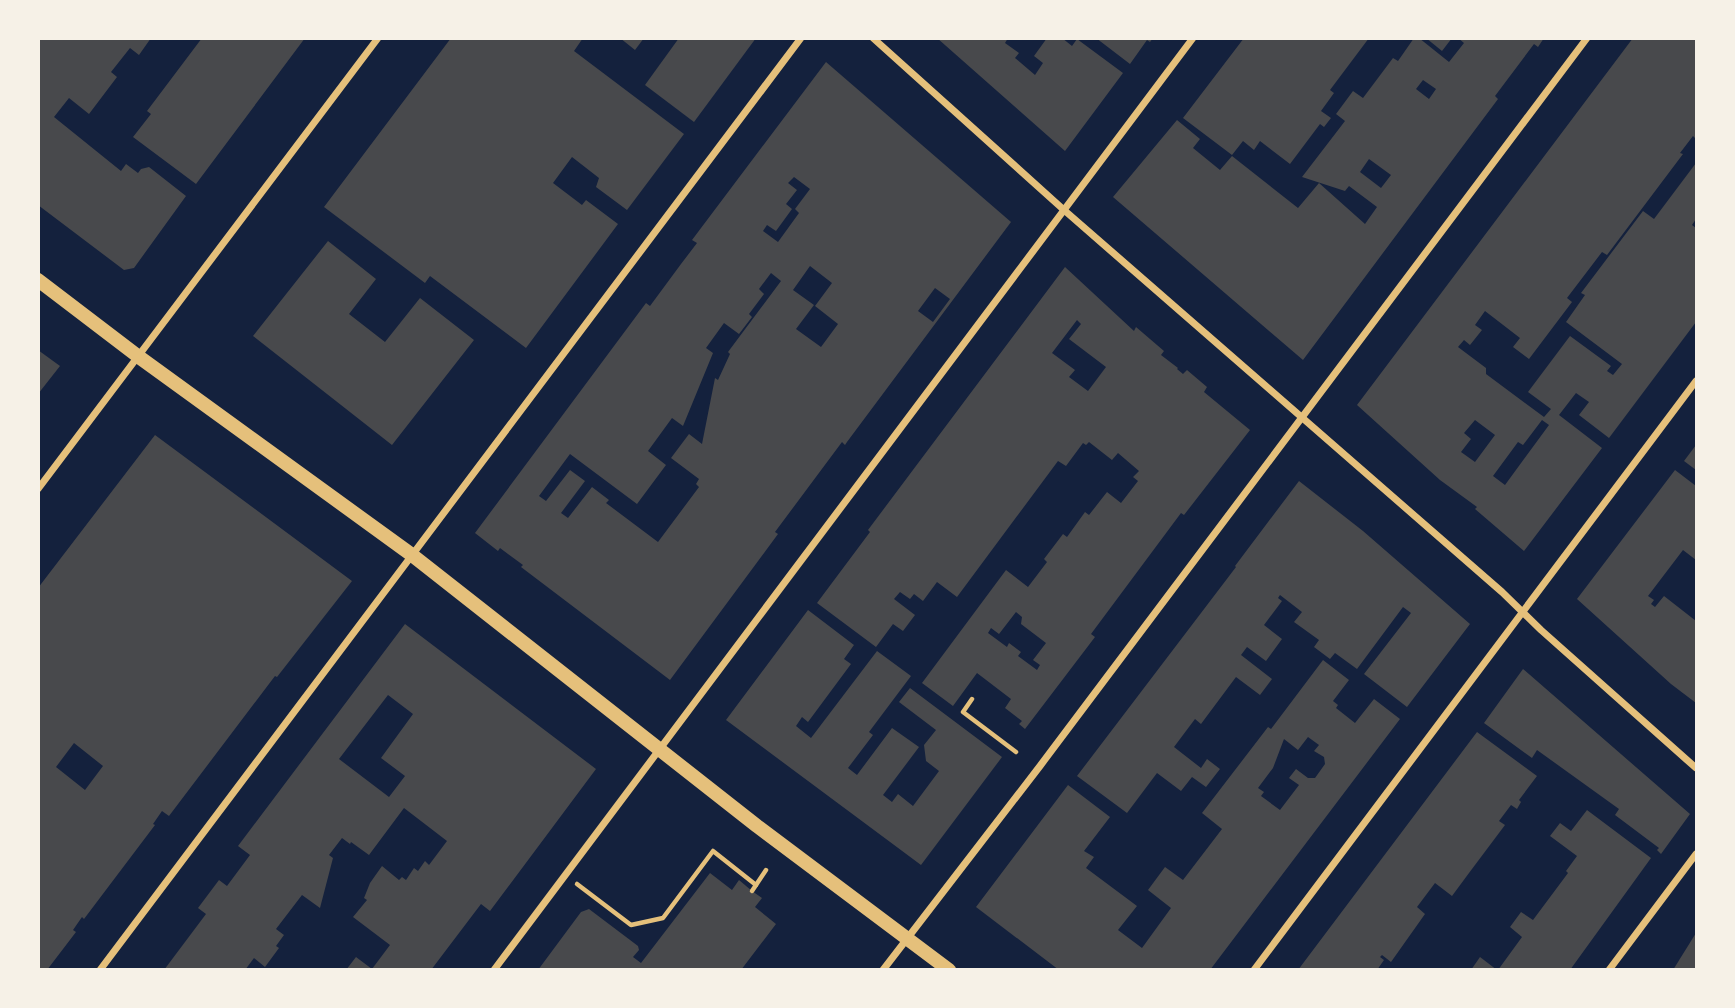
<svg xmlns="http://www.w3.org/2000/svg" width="1735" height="1008" font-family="Overpass,sans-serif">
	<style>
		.building { fill: #48494c; fill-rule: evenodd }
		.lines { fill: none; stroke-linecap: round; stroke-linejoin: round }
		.path { stroke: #e5c07b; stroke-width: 4.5 }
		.minor { stroke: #e5c07b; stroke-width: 7 }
		.secondary { stroke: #e5c07b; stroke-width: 14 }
	</style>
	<rect width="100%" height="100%" fill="#14213d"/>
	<g class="building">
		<polygon points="38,38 151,38 139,55 130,48 111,72 117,77 89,114 69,98 54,117 121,171 126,164 138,173 141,169 149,167 186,196 134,268 124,270 38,205"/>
		<polygon points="202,38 305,38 196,184 133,137 151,114 147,111"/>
		<polygon points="451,38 583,38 574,51 684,134 627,210 596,187 599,178 572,157 553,183 582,205 586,200 618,224 526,348 430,276 425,283 324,207"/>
		<polygon points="620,38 644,38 635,50"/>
		<polygon points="679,38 756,38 694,122 645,85"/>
		<polygon points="937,38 1008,38 1005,43 1019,53 1015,58 1035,75 1043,63 1034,56 1047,38 1062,38 1072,46 1077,39 1123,73 1065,151"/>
		<polygon points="1096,38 1153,38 1150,42 1147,40 1130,64"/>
		<polygon points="1244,38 1369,38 1330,90 1334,93 1321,111 1331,118 1324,127 1320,124 1290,164 1260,141 1254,150 1243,141 1232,155 1183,118"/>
		<path d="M1414 38H1419L1449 62 1464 43 1458 38H1544L1538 47 1534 44 1495 96 1498 99 1303 360 1113 197 1177 120 1200 139 1193 148 1220 170 1232 156 1298 208 1319 183 1365 224 1377 207 1349 186 1345 191 1302 177 1345 121 1336 114 1353 91 1363 98 1393 58 1398 61ZM1423 80 1436 89 1429 99 1416 89ZM1369 159 1391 175 1381 188 1360 172Z"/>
		<polygon points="1426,38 1452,38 1442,51"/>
		<path d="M1633 38H1696V139L1693 136 1680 153 1683 154 1607 255 1602 252 1567 298 1572 302 1529 359 1513 347 1520 338 1485 311 1475 325 1482 330 1470 345 1464 340 1458 347 1486 368V374L1544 417 1551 409 1528 392 1570 336 1611 366 1607 371 1613 375 1622 364 1566 322 1585 295 1581 293 1643 211 1654 219 1696 163V219L1692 225 1696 228V322L1609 438 1579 415 1589 402 1576 393 1559 415 1602 448 1524 551 1475 509 1477 507 1440 480 1357 405ZM1475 420 1495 435 1475 462 1461 452 1471 439 1464 433ZM1542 420 1549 425 1505 485 1493 476 1518 442 1523 445Z"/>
		<path d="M826 62 1011 222 847 442 845 445 842 442 775 532 778 534 670 680 521 567 523 565 500 548 498 551 475 533 646 303 650 306 681 264 697 243 692 240ZM794 177 810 189 795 209 799 213 778 242 763 231 767 225 776 231 792 209 786 204 797 190 788 183ZM810 266 832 283 815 306 838 324 821 347 796 329 814 305 793 290ZM771 273 781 281 728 352 730 354 718 380 715 378 702 444 689 434 671 458 699 479 696 484 699 487 658 542 606 503 609 500 592 487 568 518 561 513 585 481 570 470 546 501 539 496 570 454 637 504 666 465 648 451 672 418 683 426 713 353 706 348 724 323 739 334 752 317 749 314 764 294 759 289ZM935 288 950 299 933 322 918 311Z"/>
		<polygon points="328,241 376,279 349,314 385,342 420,298 474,340 392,445 253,336"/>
		<path d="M1065 267 1134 331 1136 327 1164 351 1161 355 1178 368 1177 369 1183 374 1187 370 1207 387 1204 392 1250 430 1184 515 1181 513 1091 634 1095 637 1025 729 1019 724 1022 721 1005 708 1011 699 977 673 953 706 922 683 1006 570 1028 587 1047 562 1044 559 1063 534 1067 537 1085 512 1089 515 1107 492 1121 503 1138 481 1133 477 1139 471 1118 453 1112 460 1089 442 1086 445 1083 443 1066 466 1058 461 957 597 937 582 923 601 914 594 910 599 900 592 894 599 915 615 903 631 893 624 876 647 817 603 870 532 868 530ZM1077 320 1081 324 1069 339 1106 367 1088 391 1069 377 1075 370 1052 353ZM1016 612 1022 617 1021 624 1046 643 1033 660 1040 665 1037 670 1018 656 1021 652 1009 643 1007 647 988 633 991 628 999 634Z"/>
		<polygon points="38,350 60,366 38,394"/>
		<path d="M155 435 352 581 277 677 275 676 169 816 162 811 153 824 155 825 84 919 82 917 73 930 76 932 47 970H38V588ZM74 743 103 766 85 790 56 767Z"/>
		<polygon points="1696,445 1696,470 1684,461"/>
		<polygon points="1675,470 1696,486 1696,560 1683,550 1648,596 1654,600 1651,604 1655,607 1664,596 1696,621 1696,703 1671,684 1577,599"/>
		<polygon points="1299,481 1363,531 1470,624 1407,707 1364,674 1411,613 1403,607 1357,669 1335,653 1330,659 1314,647 1319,640 1294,622 1302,612 1280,595 1278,598 1282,601 1264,625 1282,639 1266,661 1247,647 1241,655 1272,679 1260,695 1236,677 1201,724 1195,719 1174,747 1201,768 1207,759 1220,769 1206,787 1192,777 1181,791 1157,773 1127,813 1077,776 1236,567 1235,566"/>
		<polygon points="808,610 854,645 844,659 851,664 808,722 802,717 796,726 811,738 877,651 911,676 869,732 873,735 848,768 857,775 892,728 919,747 883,795 892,802 898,794 913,806 939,771 926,761 924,745 936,730 899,702 910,688 1002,757 921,865 726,720"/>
		<path d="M405 624 596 769 490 911 481 904 431 970H346L356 957 372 969 390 945 353 917 367 900 364 898 370 883 382 866 399 880 402 877 406 880 414 868 418 871 425 861 429 865 447 841 404 808 369 855 351 842 350 844 342 838 329 855 333 858 320 908 302 895 276 929 284 935 276 946 279 948 265 967 254 958 245 970H164L206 914 198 908 219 880 227 886 250 855 238 846ZM388 695 413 714 381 758 405 776 389 797 339 759Z"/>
		<path d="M1323 660 1349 680 1333 701 1338 705 1336 708 1355 723 1374 699 1400 719 1210 970H1059L976 907 1068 785 1110 817 1084 851 1094 857 1086 868 1137 906 1118 930 1142 948 1171 908 1148 890 1165 867 1183 880 1222 829 1202 813 1268 727 1271 729ZM1308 737 1319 745 1314 751 1324 757 1325 764 1315 778H1308L1296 769 1289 778 1299 785 1280 810 1261 796 1264 792 1258 788 1273 768 1284 739 1298 750Z"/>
		<polygon points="1523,669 1690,814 1661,854 1657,850 1659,848 1615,815 1619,809 1537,750 1532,758 1484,723"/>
		<polygon points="1477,732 1537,776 1519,800 1521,802 1517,809 1511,805 1499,821 1505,825 1469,873 1452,896 1435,883 1417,907 1425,914 1391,962 1382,955 1380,957 1384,960 1377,970 1298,970"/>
		<polygon points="1587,810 1651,858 1570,970 1498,970 1522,937 1510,927 1521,912 1533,920 1568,873 1566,871 1577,856 1550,836 1560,823 1571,831"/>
		<polygon points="710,873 732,890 739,880 752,891 762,898 755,907 776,924 741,970 538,970 581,912 589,909 638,946 639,950 633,957 641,963"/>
		<polygon points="1696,933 1696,970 1673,970"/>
		<polygon points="1480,957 1497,970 1471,970"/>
	</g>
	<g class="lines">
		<g class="path">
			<polyline points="972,699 963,712 1016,752"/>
			<polyline points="577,884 631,925 663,918 713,851 756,885 752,891"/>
			<polyline points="756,885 766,870"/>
		</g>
		<g class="minor">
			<polyline points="873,38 1064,210 1502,592 1541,630 1696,768"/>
			<polyline points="38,489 378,38"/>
			<polyline points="100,970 801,38"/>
			<polyline points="494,970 1193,38"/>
			<polyline points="883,970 1040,766 1587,38"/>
			<polyline points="1254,970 1696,381"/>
			<polyline points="1609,970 1696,854"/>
		</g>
		<polyline class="secondary" points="38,280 139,357 412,555 757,826 949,970"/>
	</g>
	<rect width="1735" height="1008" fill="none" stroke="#f6f1e7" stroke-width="80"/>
</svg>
